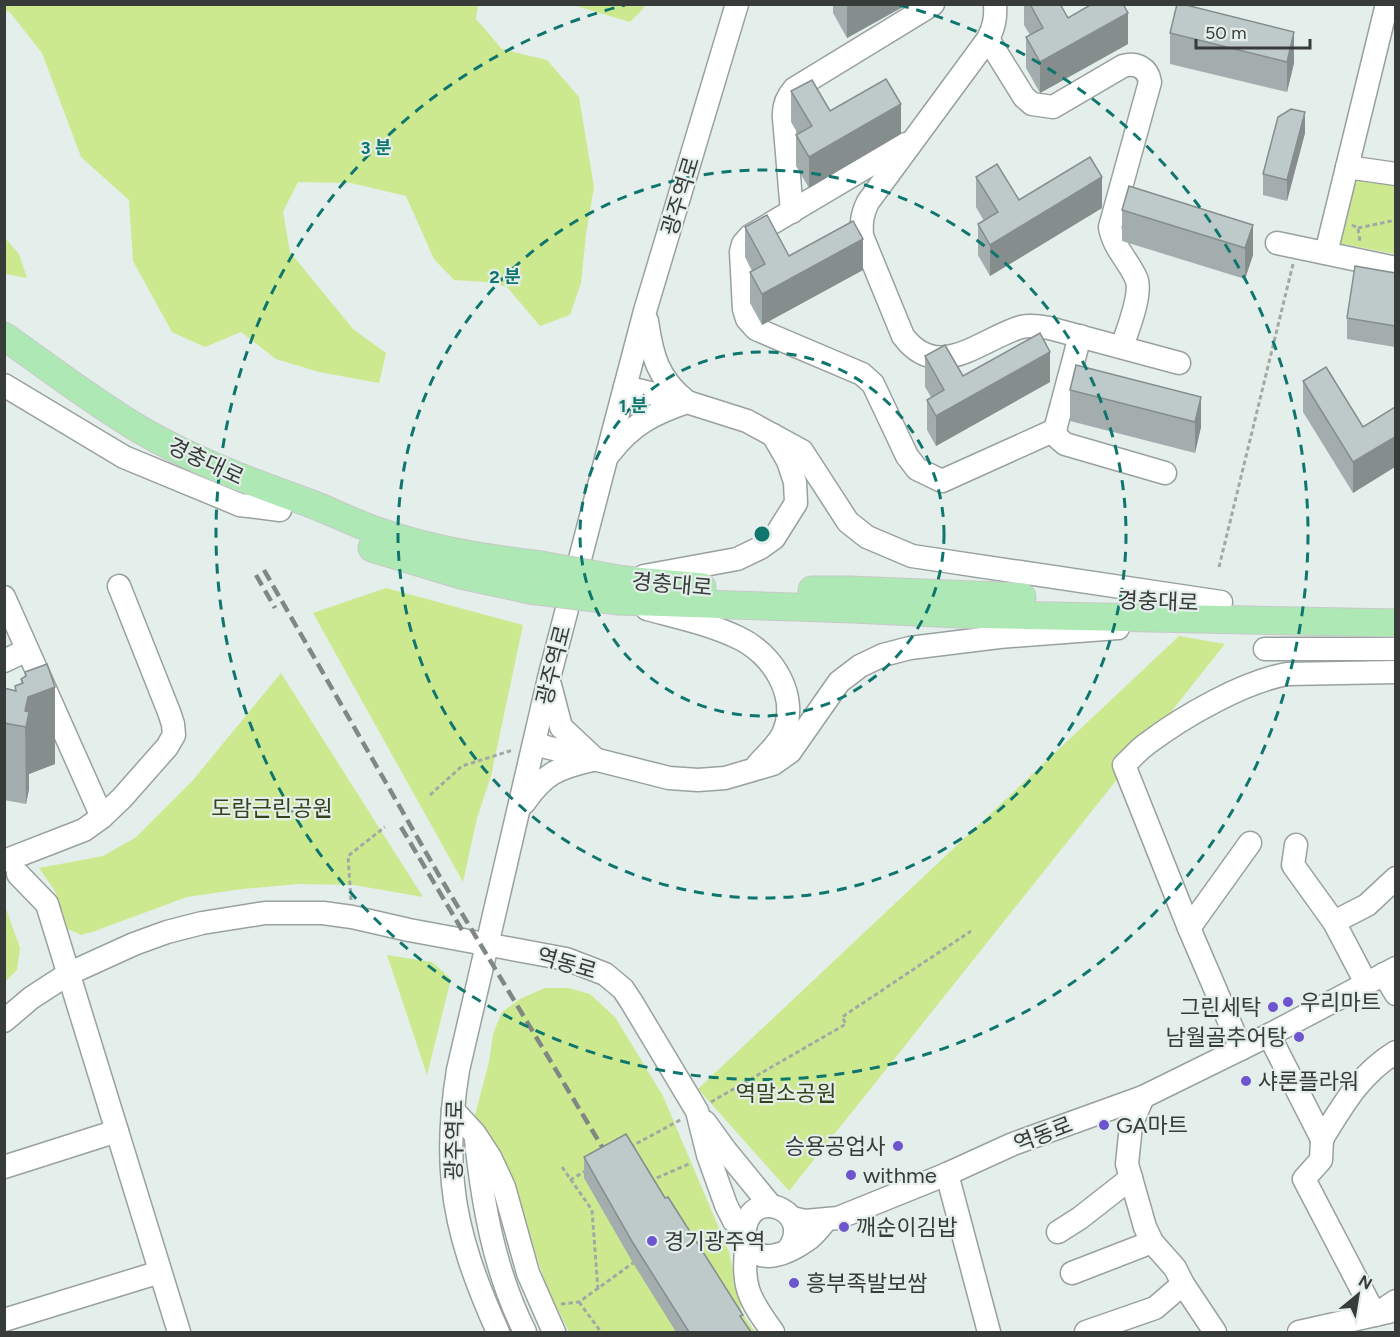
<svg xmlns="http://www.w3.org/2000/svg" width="1400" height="1337" font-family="Figtree,'Noto Sans KR',sans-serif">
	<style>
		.green { fill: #cde98f }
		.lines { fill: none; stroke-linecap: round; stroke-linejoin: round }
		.minor-casing { stroke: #98a19e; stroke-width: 25 }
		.major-casing { stroke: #c7c8c8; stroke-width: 29 }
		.path { stroke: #a1a9a5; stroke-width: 3; stroke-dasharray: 4.5 3; stroke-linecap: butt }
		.minor { stroke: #fff; stroke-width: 22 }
		.major { stroke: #aee9b5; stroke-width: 27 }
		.rail { stroke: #808784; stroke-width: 4.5; stroke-dasharray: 12 6; stroke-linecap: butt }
		.major-bridge-casing { stroke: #c7c8c8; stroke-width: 29; stroke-linecap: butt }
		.major-bridge { stroke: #aee9b5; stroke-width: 27 }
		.wall { fill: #a3adad }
		.shaded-wall { fill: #858d8d }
		.building { fill: #bec9c9; stroke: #858d8d; stroke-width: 1.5 }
		.ring { fill: none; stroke: #0f766e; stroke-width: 3; stroke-dasharray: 10 8 }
		.poi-dot { fill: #6e55cf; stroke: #e4eeea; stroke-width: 2 }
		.labels { text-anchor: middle; stroke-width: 4.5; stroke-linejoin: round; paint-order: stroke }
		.street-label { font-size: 22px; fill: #373b39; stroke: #e4eeea }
		.park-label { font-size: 22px; fill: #37421b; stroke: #e4eeea }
		.poi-label { font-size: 22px; fill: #373b39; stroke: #e4eeea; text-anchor: start }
		.centre { fill: #0f766e; stroke: #e4eeea; stroke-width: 3 }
		.ring-label { font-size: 18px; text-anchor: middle; font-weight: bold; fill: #0f766e; stroke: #e4eeea; stroke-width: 4.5; stroke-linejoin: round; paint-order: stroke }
	</style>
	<rect width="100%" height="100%" fill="#e4eeea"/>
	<g class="green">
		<polygon points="5,4 478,5 476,19 502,49 547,60 579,97 594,187 586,234 581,283 570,315 540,326 507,287 486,282 454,280 434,259 406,196 351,183 298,182 283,212 290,252 353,329 386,353 379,383 319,372 276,359 241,332 205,347 172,332 133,261 129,200 81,157 42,53 9,11 5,12"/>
		<polygon points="641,5 645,7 630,22 573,5"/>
		<polygon points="1353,177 1395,184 1395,254 1338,243"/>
		<polygon points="4,237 19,254 27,278 5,274"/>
		<polygon points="386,588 523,625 491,776 477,818 463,882 313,613"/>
		<polygon points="1179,636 1225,644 789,1191 698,1089"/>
		<polygon points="281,673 423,897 354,885 298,884 242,889 187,897 95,931 81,935 68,929 55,891 39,868 103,856 135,838 193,780"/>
		<polygon points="4,903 20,948 17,970 5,982"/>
		<polygon points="387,955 432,962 451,979 427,1075"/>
		<polygon points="545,988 568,988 590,994 615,1017 663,1096 729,1252 742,1313 755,1332 569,1332 548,1290 512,1186 479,1127 475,1115 489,1062 493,1034 502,1012 520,999"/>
	</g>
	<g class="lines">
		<defs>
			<g id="minor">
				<path d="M995 4C996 18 994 27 988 39L868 202C862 214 861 223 862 236L903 336C938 383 979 340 1021 327 1030 325 1039 326 1049 328L1179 363"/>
				<path d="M988 39 1024 97 1032 104 1053 107 1123 66C1136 62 1148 68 1150 82L1110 227C1113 247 1128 260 1136 278 1143 293 1127 331 1122 347"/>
				<polyline points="905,144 750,236 743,244 741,252 744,309 747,319 756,329 862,374 873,384 907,456 917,469 942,481 1055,430"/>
				<polyline points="1347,167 1396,174"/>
				<path d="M792 212 784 118C783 106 786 98 794 89L933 4"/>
				<polyline points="1277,243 1396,268"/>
				<polyline points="1326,253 1387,4"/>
				<path d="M647 321C652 356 658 379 686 401"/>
				<polyline points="1080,336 1055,430 1058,438 1065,444 1165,473"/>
				<polyline points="4,385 124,457 240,505 280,510"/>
				<polyline points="625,387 687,402 747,421 802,451 848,522 867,537 912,556 1221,602"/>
				<path d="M610 453C632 424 653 414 687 402"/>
				<polyline points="644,576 737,559 760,548 774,538 796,503 795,482 788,461 773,435"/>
				<polyline points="4,597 102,817"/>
				<path d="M647 609C677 617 710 624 739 638 773 654 801 698 782 736 776 746 766 756 758 764"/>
				<polyline points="1265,649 1396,649"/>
				<polyline points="4,661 27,650"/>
				<polyline points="550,685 561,727 593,757"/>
				<polyline points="534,744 669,778 698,780 725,778 773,764 790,752 839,682 860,666 883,655 910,648 999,637 1118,628"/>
				<path d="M524 803C544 774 557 768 592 760"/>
				<polyline points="1296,845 1293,865 1334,922"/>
				<polyline points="4,861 84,830 102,817 122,798 167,747 174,735 173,724 169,712 119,586"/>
				<polyline points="18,874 47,904 179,1332"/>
				<polyline points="1189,928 1250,843"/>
				<polyline points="1384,974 1396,994"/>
				<polyline points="1366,983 1334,922 1367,905 1396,878"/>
				<polyline points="4,1021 31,998 68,974 134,944 167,932 202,923 265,913 323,913 352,917 409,930 566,959 605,974 623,989 631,1001 697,1111 708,1155 726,1205 734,1221 745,1228"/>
				<path d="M1269 1035 1322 1139C1343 1105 1360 1074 1396 1052"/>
				<path d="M1241 1049 1189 928 1124 765C1132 758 1139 749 1148 743 1184 716 1243 682 1287 674L1396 672"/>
				<polyline points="1143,1097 1131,1125 1127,1164 1145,1227 1152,1242 1175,1268 1183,1284 1215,1332"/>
				<polyline points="453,1110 475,1134 490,1157 504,1187 528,1273 554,1332"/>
				<polyline points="705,1122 726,1151 771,1206"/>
				<polyline points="1322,1139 1321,1160 1304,1179 1375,1315 1396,1301"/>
				<path d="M476 1140C483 1207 495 1272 525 1332"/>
				<polyline points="4,1167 117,1131"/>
				<polyline points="947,1174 989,1332"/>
				<polyline points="792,1218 805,1221 838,1218 947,1174 1013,1144 1143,1097 1269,1035 1396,968"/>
				<polyline points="1058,1232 1080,1218 1131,1178"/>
				<path d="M747 1242C741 1285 748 1298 773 1332"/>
				<path d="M788 1250C815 1213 757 1187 746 1224 744 1230 744 1236 747 1242 759 1268 790 1252 807 1240 814 1236 820 1227 826 1220"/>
				<polyline points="1072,1273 1152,1242"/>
				<polyline points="4,1320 160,1272"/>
				<path d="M498 1332C477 1285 458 1236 453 1184 449 1146 452 1107 458 1070L549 678 606 459 645 311 737 4"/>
				<polyline points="1086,1332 1155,1308 1183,1284"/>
				<polyline points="1299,1332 1388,1312"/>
			</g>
			<g id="major">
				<path d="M4 336C49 368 92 401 139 429 190 459 246 480 301 500 327 509 351 522 377 531 430 550 486 558 541 565"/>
				<polyline points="372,548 461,575 530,590"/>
				<polyline points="624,580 702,587"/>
				<polyline points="812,590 849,590 1022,597"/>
				<polyline points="619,601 853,609 958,614 1396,623"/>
			</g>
		</defs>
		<use href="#minor" class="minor-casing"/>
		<use href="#major" class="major-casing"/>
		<g class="path">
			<polyline points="1352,225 1358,228 1360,242"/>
			<polyline points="1358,228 1396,220"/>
			<polyline points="1219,567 1293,264"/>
			<polyline points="430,795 462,766 513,750"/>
			<polyline points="351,900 348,856 385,827"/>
			<polyline points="711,1102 846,1024 842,1017 971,931"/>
			<polyline points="630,1147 682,1119"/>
			<polyline points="562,1167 592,1210 598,1290"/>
			<polyline points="570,1180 587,1170"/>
			<polyline points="650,1181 691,1163"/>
			<polyline points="579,1302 601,1332"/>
			<polyline points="561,1304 579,1302 633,1263"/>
		</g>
		<use href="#minor" class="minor"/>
		<use href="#major" class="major"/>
		<g class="rail">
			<polyline points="264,570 440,877 610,1160"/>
			<polyline points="256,575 275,608"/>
			<polyline points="401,827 462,930"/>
		</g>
		<defs>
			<g id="major-bridge">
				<polyline points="541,565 624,580"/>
				<polyline points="530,590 619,601"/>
			</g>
		</defs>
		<use href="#major-bridge" class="major-bridge-casing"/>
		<use href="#major-bridge" class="major-bridge"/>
	</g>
	<g class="wall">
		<polygon points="833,4 908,4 847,38 833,13"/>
		<polygon points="1024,4 1060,4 1068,18 1128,44 1040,93 1026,68 1026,37 1030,35 1024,25"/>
		<polygon points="1170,33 1294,63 1287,92 1170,64"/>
		<polygon points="791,91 830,111 901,134 809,188 796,166 796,135 798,134 791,122"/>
		<polygon points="1305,133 1287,201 1263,195 1263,174"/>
		<polygon points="976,177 1019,200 1102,208 990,276 978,255 978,224 984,221 976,207"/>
		<polygon points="1122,210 1253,225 1253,255 1245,279 1122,241"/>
		<polygon points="745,227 789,256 863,270 762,325 750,303 750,272 752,271 745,257"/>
		<polygon points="1395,273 1395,347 1347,339 1347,318"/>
		<polygon points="925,356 963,376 1050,382 936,446 927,430 927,400 931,397 925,387"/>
		<polygon points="1303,381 1363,427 1353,493 1303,412"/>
		<polygon points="1070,390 1201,397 1201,427 1195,453 1070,421"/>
		<polygon points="25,672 55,764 29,774 29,789 26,804 4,800 4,688 15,690 15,686 21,684 21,679 25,677"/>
		<polygon points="584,1157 743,1320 751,1332 676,1332 633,1263 584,1178"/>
	</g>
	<g class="shaded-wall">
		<polygon points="852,4 908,4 847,38 847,7"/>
		<polygon points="1128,13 1128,44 1040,93 1040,62"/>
		<polygon points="1294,32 1294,63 1287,92 1287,62"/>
		<polygon points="901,104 901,134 809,188 809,157"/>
		<polygon points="1305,112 1305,133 1287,201 1287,180"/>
		<polygon points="1102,177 1102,208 990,276 990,245"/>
		<polygon points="1253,225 1253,255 1245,279 1245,248"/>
		<polygon points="863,239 863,270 762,325 762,294"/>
		<polygon points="1050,352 1050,382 936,446 936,416"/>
		<polygon points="1201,397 1201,427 1195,453 1195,422"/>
		<polygon points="1395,437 1395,467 1353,493 1353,462"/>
		<polygon points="55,687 55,764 29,774 29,789 26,804 25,711 28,697"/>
	</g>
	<g class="building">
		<polygon points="1030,4 1060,4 1068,18 1092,4 1123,4 1128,13 1040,62 1026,37 1043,28"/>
		<polygon points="1177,4 1182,4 1294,32 1287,62 1170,33"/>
		<polygon points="886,79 901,104 809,157 796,135 812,126 791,91 812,80 830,111"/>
		<polygon points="1291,109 1305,112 1287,180 1263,174 1278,117"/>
		<polygon points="1090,157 1102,177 990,245 978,224 998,212 976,177 997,164 1019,200"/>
		<polygon points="1129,186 1253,225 1245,248 1122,210"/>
		<polygon points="767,215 789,256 853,221 863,239 762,294 750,272 765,264 745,227"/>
		<polygon points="1355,266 1395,273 1395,326 1347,318"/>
		<polygon points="1040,333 1050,352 936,416 927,400 944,390 925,356 945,345 963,376"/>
		<polygon points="1076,365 1201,397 1195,422 1070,390"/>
		<polygon points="1326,367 1363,427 1395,407 1395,437 1353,462 1303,381"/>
		<polygon points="47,664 55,687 28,697 25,711 29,712 26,727 4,723 4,688 16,691 15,686 23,683 21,679 26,676 25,672"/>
		<polygon points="626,1134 665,1198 668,1197 743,1315 740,1316 751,1332 689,1332 633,1243 584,1157"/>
	</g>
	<g class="ring">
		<circle cx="762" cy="534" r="182"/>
		<circle cx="762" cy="534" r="364"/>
		<path d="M899 5A546 546 0 1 1 625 5"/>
	</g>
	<g class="poi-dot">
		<circle cx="1288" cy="1002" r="6"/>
		<circle cx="1273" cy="1007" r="6"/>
		<circle cx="1299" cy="1037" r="6"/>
		<circle cx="1246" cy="1081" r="6"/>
		<circle cx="1104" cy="1125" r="6"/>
		<circle cx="898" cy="1146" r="6"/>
		<circle cx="851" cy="1175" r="6"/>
		<circle cx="844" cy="1227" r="6"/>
		<circle cx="652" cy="1241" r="6"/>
		<circle cx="794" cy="1283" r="6"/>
	</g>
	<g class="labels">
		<g class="street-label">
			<text transform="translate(680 196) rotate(-73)" y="8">광주역로</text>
			<text transform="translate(206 461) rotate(25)" y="8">경충대로</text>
			<text transform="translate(672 584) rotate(5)" y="8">경충대로</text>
			<text transform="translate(1158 601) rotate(2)" y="8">경충대로</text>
			<text transform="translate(553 665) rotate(-76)" y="8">광주역로</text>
			<text transform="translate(567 963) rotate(16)" y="8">역동로</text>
			<text transform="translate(1043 1134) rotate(-21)" y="8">역동로</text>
			<text transform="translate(454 1140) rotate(-89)" y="8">광주역로</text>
		</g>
		<g class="park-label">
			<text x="272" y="816">도람근린공원</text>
			<text x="786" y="1101">역말소공원</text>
		</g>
		<g class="poi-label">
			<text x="1300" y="1010">우리마트</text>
			<text x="1261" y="1015" text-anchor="end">그린세탁</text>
			<text x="1287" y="1045" text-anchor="end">남월골추어탕</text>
			<text x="1258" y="1089">샤론플라워</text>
			<text x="1116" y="1133">GA마트</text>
			<text x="886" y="1154" text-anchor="end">승용공업사</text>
			<text x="863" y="1183">withme</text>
			<text x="856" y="1235">깨순이김밥</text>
			<text x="664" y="1249">경기광주역</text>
			<text x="806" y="1291">흥부족발보쌈</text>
		</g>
	</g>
	<circle cx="762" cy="534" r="9" class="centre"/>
	<g class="ring-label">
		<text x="376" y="154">3 분</text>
		<text x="505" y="283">2 분</text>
		<text x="633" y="412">1 분</text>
	</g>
	<rect width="1400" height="1337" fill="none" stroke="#373b39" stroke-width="12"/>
	<g transform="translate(1358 1295) rotate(30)" stroke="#e4eeea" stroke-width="4.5" paint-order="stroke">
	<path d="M0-4.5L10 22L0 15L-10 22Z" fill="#373b39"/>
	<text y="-9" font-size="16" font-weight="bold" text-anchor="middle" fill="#373b39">N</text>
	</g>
	<path d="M1196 39v9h114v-9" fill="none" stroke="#373b39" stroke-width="3"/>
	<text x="1205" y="39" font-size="18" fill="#373b39" stroke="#e4eeea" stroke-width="4.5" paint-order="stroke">50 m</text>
</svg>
